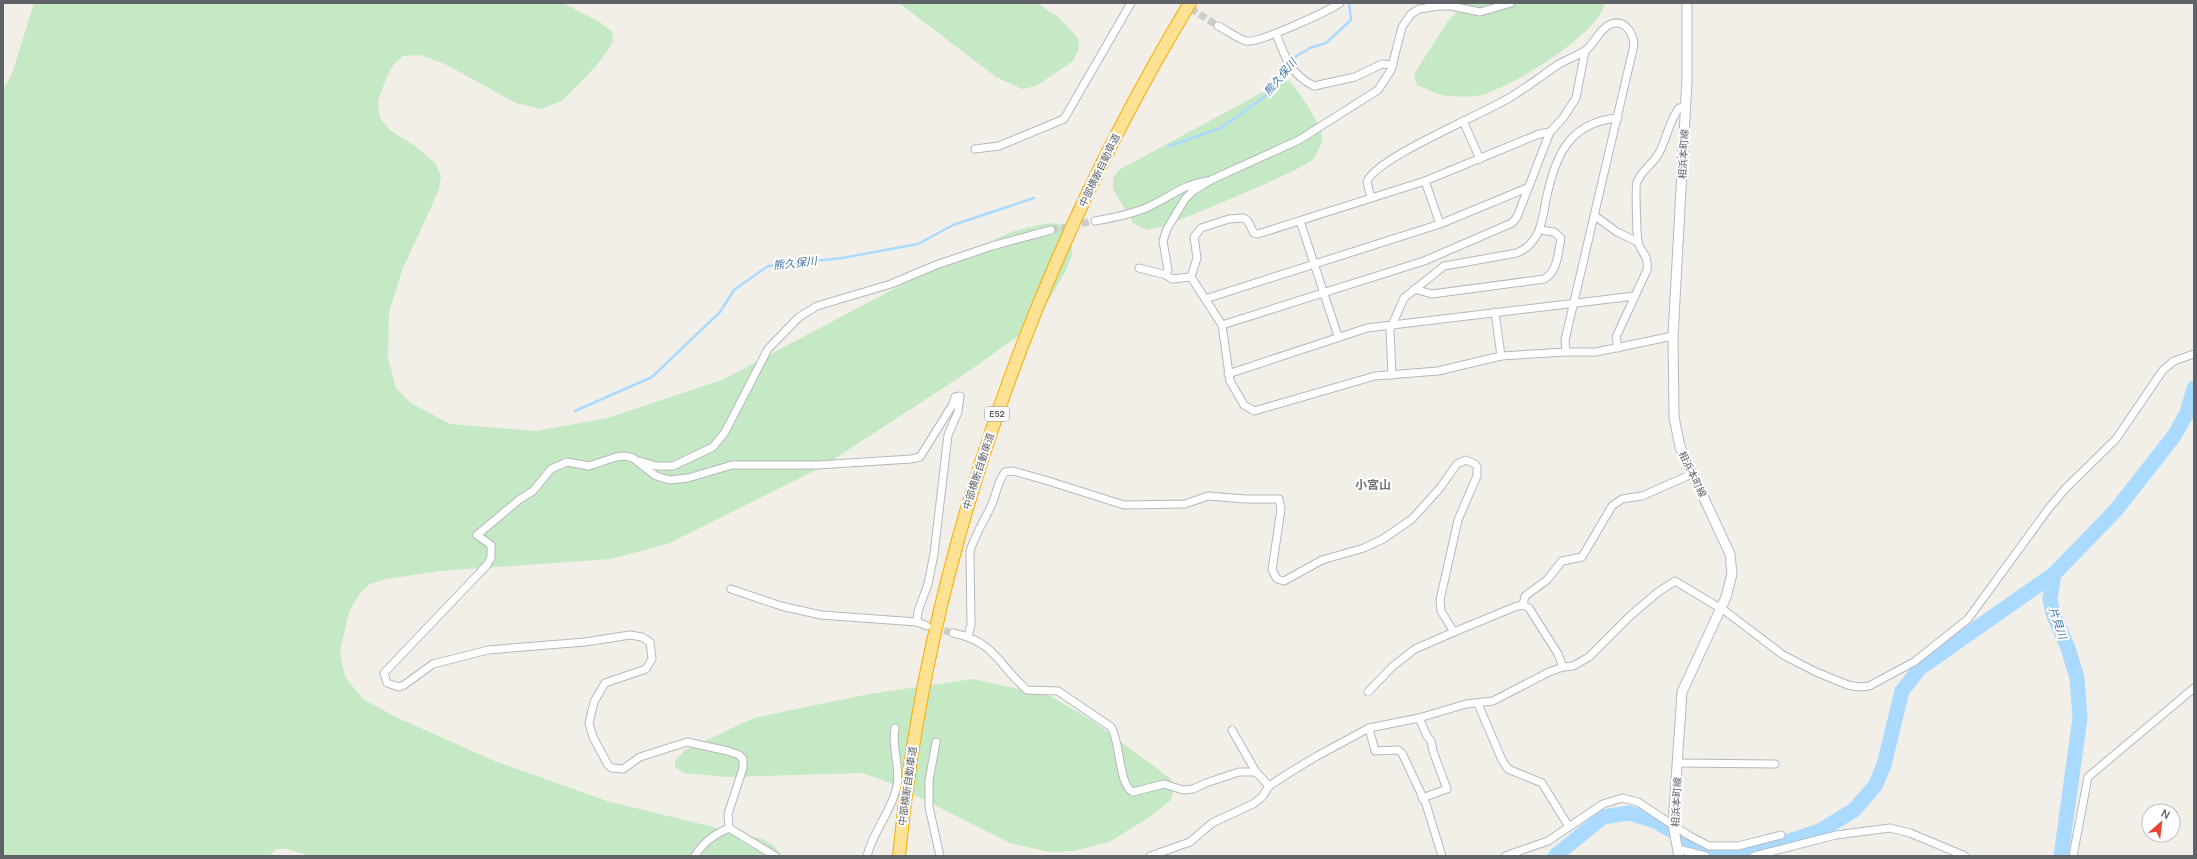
<svg xmlns="http://www.w3.org/2000/svg" width="2197" height="859" font-family="Manrope,'Noto Sans JP',sans-serif">
	<style>
		.green { fill: #c5e8c5 }
		.lines { fill: none; stroke-linecap: round; stroke-linejoin: round }
		.stream { stroke: #aadaff; stroke-width: 2.5 }
		.river { stroke: #aadaff; stroke-width: 15 }
		.minor-tunnel { stroke: #ccccc8; stroke-width: 7; stroke-dasharray: 7 3.5; stroke-linecap: butt }
		.minor-casing { stroke: #b5b8bc; stroke-width: 9 }
		.secondary-casing { stroke: #b6babf; stroke-width: 11 }
		.motorway-casing { stroke: #f9ab00; stroke-width: 14 }
		.minor { stroke: #fff; stroke-width: 7 }
		.secondary { stroke: #fff; stroke-width: 9 }
		.motorway { stroke: #fde293; stroke-width: 12 }
		.labels { text-anchor: middle; stroke-width: 4; stroke-linejoin: round; paint-order: stroke }
		.shield { fill: #fff; stroke: #8f9295; stroke-width: 1 }
		.shield-label { font-size: 9px; font-weight: bold; fill: #5f6368 }
		.street-label { font-size: 10px; fill: #5f6368; stroke: #fff }
		.water-label { font-size: 11px; font-style: italic; fill: #4174aa; stroke: #fff }
		.quarter-label { font-size: 12px; font-weight: bold; fill: #70757a; stroke: #fff }
	</style>
	<rect width="100%" height="100%" fill="#f1efe8"/>
	<g class="green">
		<polygon points="34,3 563,3 601,23 612,32 613,40 610,47 596,66 563,100 542,109 516,103 445,64 420,55 403,56 394,64 387,76 378,101 380,118 390,130 415,146 435,163 441,176 439,190 403,268 389,312 388,357 396,388 411,403 450,424 536,431 608,418 722,380 920,275 1011,232 1048,223 1058,224 1069,230 1072,237 1072,255 1066,270 1049,300 1018,336 969,371 822,467 667,544 611,559 439,571 387,579 370,584 360,593 349,612 340,651 345,677 363,699 396,717 492,760 607,801 762,839 773,845 783,856 310,856 287,849 276,849 269,856 3,856 3,90 13,71"/>
		<polygon points="899,3 1037,3 1058,17 1078,38 1079,48 1073,61 1036,86 1022,89 996,77"/>
		<path d="M1466 3H1603L1604 6C1594 37 1513 86 1481 95 1474 97 1449 97 1442 95 1433 93 1425 88 1417 85L1414 74 1448 21Z"/>
		<path d="M1283 81H1289C1298 89 1320 123 1322 135 1323 143 1318 151 1314 158 1307 169 1189 216 1168 225L1147 230 1133 223 1113 189V178L1119 170Z"/>
		<polygon points="973,679 1050,696 1093,721 1171,779 1174,788 1171,800 1148,818 1109,842 1074,851 1049,852 1010,843 895,785 863,773 727,777 684,773 675,767 675,761 685,750 754,718 869,694"/>
	</g>
	<g class="lines">
		<g class="stream">
			<polyline points="1169,146 1221,128 1268,94 1295,57 1310,48 1326,43 1351,20 1349,3"/>
			<polyline points="575,411 652,377 720,312 734,290 768,266 842,258 918,244 953,225 1034,198"/>
		</g>
		<g class="river">
			<polyline points="2054,574 2050,599 2053,613 2068,648 2077,678 2080,718 2061,856"/>
			<polyline points="1555,856 1603,817 1629,813 1655,821 1709,852 1737,853 1780,844 1820,831 1854,810 1875,786 1884,765 1902,691 1920,668 2054,574 2116,510 2174,436 2187,413 2194,388"/>
		</g>
		<g class="minor-tunnel">
			<polyline points="1182,3 1218,26"/>
			<polyline points="1051,230 1095,221"/>
			<polyline points="934,628 953,633"/>
		</g>
		<defs>
			<g id="minor">
				<path d="M1218 26C1227 30 1236 38 1246 41 1258 44 1328 11 1340 3"/>
				<path d="M1276 33C1284 56 1291 75 1314 86L1355 77 1382 64 1393 65"/>
				<polyline points="1463,121 1480,159"/>
				<polyline points="975,149 999,146 1064,119 1131,3"/>
				<polyline points="1425,181 1440,224"/>
				<path d="M1371 198 1367 182C1374 158 1489 112 1514 95 1530 85 1544 74 1559 64 1566 60 1581 54 1586 50 1595 43 1600 28 1611 24 1625 19 1633 33 1634 45L1565 340 1566 352"/>
				<polyline points="1595,216 1617,232 1638,242"/>
				<path d="M1095 221C1112 218 1129 215 1146 208 1169 198 1181 185 1207 181"/>
				<polyline points="1300,221 1338,336"/>
				<polyline points="1139,268 1166,275 1172,279 1191,277"/>
				<polyline points="1166,275 1168,270 1163,241 1167,229 1185,199 1193,191 1211,180 1299,140 1378,90 1391,70 1402,27 1411,14 1419,9 1439,6 1451,6 1480,12 1511,3"/>
				<polyline points="1191,277 1222,325 1230,381 1244,405 1254,411 1375,376 1438,371 1501,356 1566,352 1596,352 1673,336"/>
				<polyline points="1191,277 1197,258 1194,237 1201,228 1229,219 1243,218 1247,220 1254,233 1258,234 1425,181 1539,134 1550,132"/>
				<path d="M1414 289 1432 294 1544 279C1558 272 1558 252 1561 238L1554 232 1540 230"/>
				<polyline points="1205,299 1440,224 1527,188"/>
				<polyline points="1495,312 1501,356"/>
				<polyline points="1222,325 1424,261 1512,223 1517,217 1550,132 1563,118 1576,98 1585,51"/>
				<path d="M1618 348 1616 337 1647 270C1649 254 1641 254 1638 242 1637 237 1635 185 1637 182 1642 170 1653 164 1659 153 1667 138 1669 121 1679 108L1686 107"/>
				<polyline points="1228,374 1367,328 1635,296"/>
				<path d="M1392 375 1390 330 1404 298 1444 266 1517 253C1540 243 1542 222 1546 200 1555 156 1569 122 1618 118"/>
				<polyline points="640,461 656,466 673,466 713,447 725,432 768,349 799,317 817,306 891,284 936,265 992,246 1051,230"/>
				<polyline points="731,589 781,606 821,615 917,622 927,626"/>
				<polyline points="1523,605 1525,596 1547,580 1562,561 1582,557 1612,506 1622,499 1642,496 1692,474"/>
				<path d="M953 633C996 642 998 665 1027 690L1058 691 1111 727C1121 742 1118 785 1133 792L1164 784 1183 790 1193 789 1206 783 1239 772H1256L1269 786"/>
				<path d="M968 636 971 625 970 551C975 535 984 521 991 506 997 494 997 482 1005 472L1013 471 1045 480 1124 505 1185 504 1208 496 1245 499H1279L1281 509 1272 570 1277 579 1284 581 1322 560 1364 548 1383 539 1412 519 1440 488 1457 464 1466 460 1475 464 1477 467V476L1458 520 1440 600 1441 611 1454 632 1517 606 1523 605 1529 608 1558 654 1563 667"/>
				<polyline points="1368,692 1393,666 1415,649 1454,632"/>
				<polyline points="1478,704 1502,760 1508,769 1542,783 1569,827"/>
				<polyline points="1419,718 1427,736 1431,741 1433,751 1447,789 1422,798"/>
				<polyline points="1369,728 1375,751 1398,750 1402,753 1426,804 1442,856"/>
				<polyline points="1232,730 1256,772"/>
				<polyline points="936,742 929,781 929,807 940,856"/>
				<polyline points="1678,763 1775,764"/>
				<polyline points="1678,849 1706,856"/>
				<path d="M695 856C703 842 715 834 729 828"/>
				<polyline points="775,856 729,828 728,814 743,768 743,759 739,755 728,751 687,742 640,757 623,769 612,768 608,765 593,737 589,723 594,702 605,683 646,669 652,659 650,642 642,637 630,635 585,642 488,650 433,664 404,685 399,687 387,683 384,673 487,565 491,558 491,545 477,535 520,499 533,491 551,469 567,462 589,466 616,457 625,456 633,458 656,476 670,480 688,478 732,465 817,465 911,459 920,457 953,404 955,397 960,396 958,412 948,435 934,554 928,584 918,611 917,622"/>
				<path d="M867 856C873 831 892 811 897 786 901 768 891 747 895 728"/>
				<polyline points="1150,856 1190,842 1212,823 1253,804 1262,797 1269,786 1289,773 1317,756 1369,728 1419,718 1466,704 1493,701 1549,672 1563,667 1573,666 1589,657 1630,616 1658,592 1675,581 1725,611 1783,655 1816,672 1848,685 1859,687 1869,686 1914,662 1968,619 2049,508 2066,488 2116,439 2163,370 2174,361 2194,354"/>
				<polyline points="1505,856 1548,841 1603,804 1622,798 1638,802 1688,835 1709,846 1738,846 1781,835"/>
				<polyline points="1754,856 1836,835 1890,828 1910,833 1965,856"/>
				<polyline points="2073,856 2088,777 2194,688"/>
			</g>
			<polyline id="secondary" points="1679,856 1673,825 1682,692 1726,597 1732,574 1730,554 1680,447 1674,417 1673,336 1687,80 1687,3"/>
			<path id="motorway" d="M899 856C928 557 1035 260 1190 3"/>
		</defs>
		<use href="#minor" class="minor-casing"/>
		<use href="#secondary" class="secondary-casing"/>
		<use href="#motorway" class="motorway-casing"/>
		<use href="#minor" class="minor"/>
		<use href="#secondary" class="secondary"/>
		<use href="#motorway" class="motorway"/>
	</g>
	<g class="labels">
		<rect class="shield" x="985" y="407" width="24" height="14" rx="3"/>
		<g class="shield-label">
			<text x="997" y="417">E52</text>
		</g>
		<g class="street-label">
			<text transform="translate(1683 154) rotate(-87)" y="4">相浜本町線</text>
			<text transform="translate(1099 170) rotate(-64)" y="4">中部横断自動車道</text>
			<text transform="translate(978 471) rotate(-72)" y="4">中部横断自動車道</text>
			<text transform="translate(1693 474) rotate(64)" y="4">相浜本町線</text>
			<text transform="translate(907 786) rotate(-82)" y="4">中部横断自動車道</text>
			<text transform="translate(1676 802) rotate(-87)" y="4">相浜本町線</text>
		</g>
		<g class="water-label">
			<text transform="translate(1280 77) rotate(-50)" y="4">熊久保川</text>
			<text transform="translate(795 263) rotate(-6)" y="4">熊久保川</text>
			<text transform="translate(2058 623) rotate(71)" y="4">片貝川</text>
		</g>
		<g class="quarter-label">
			<text x="1373" y="489">小宮山</text>
		</g>
	</g>
	<rect width="2197" height="859" fill="none" stroke="#5f6368" stroke-width="8"/>
	<g transform="translate(2161 823) rotate(28)"><circle r="19" fill="#ffffff" stroke="#bfc1c3"/>
	<path d="M0-3L7 15L0 10L-7 15Z" fill="#ea4335"/>
	<text y="-6" font-size="11" font-weight="bold" text-anchor="middle" fill="#5f6368">N</text>
	</g>
</svg>
